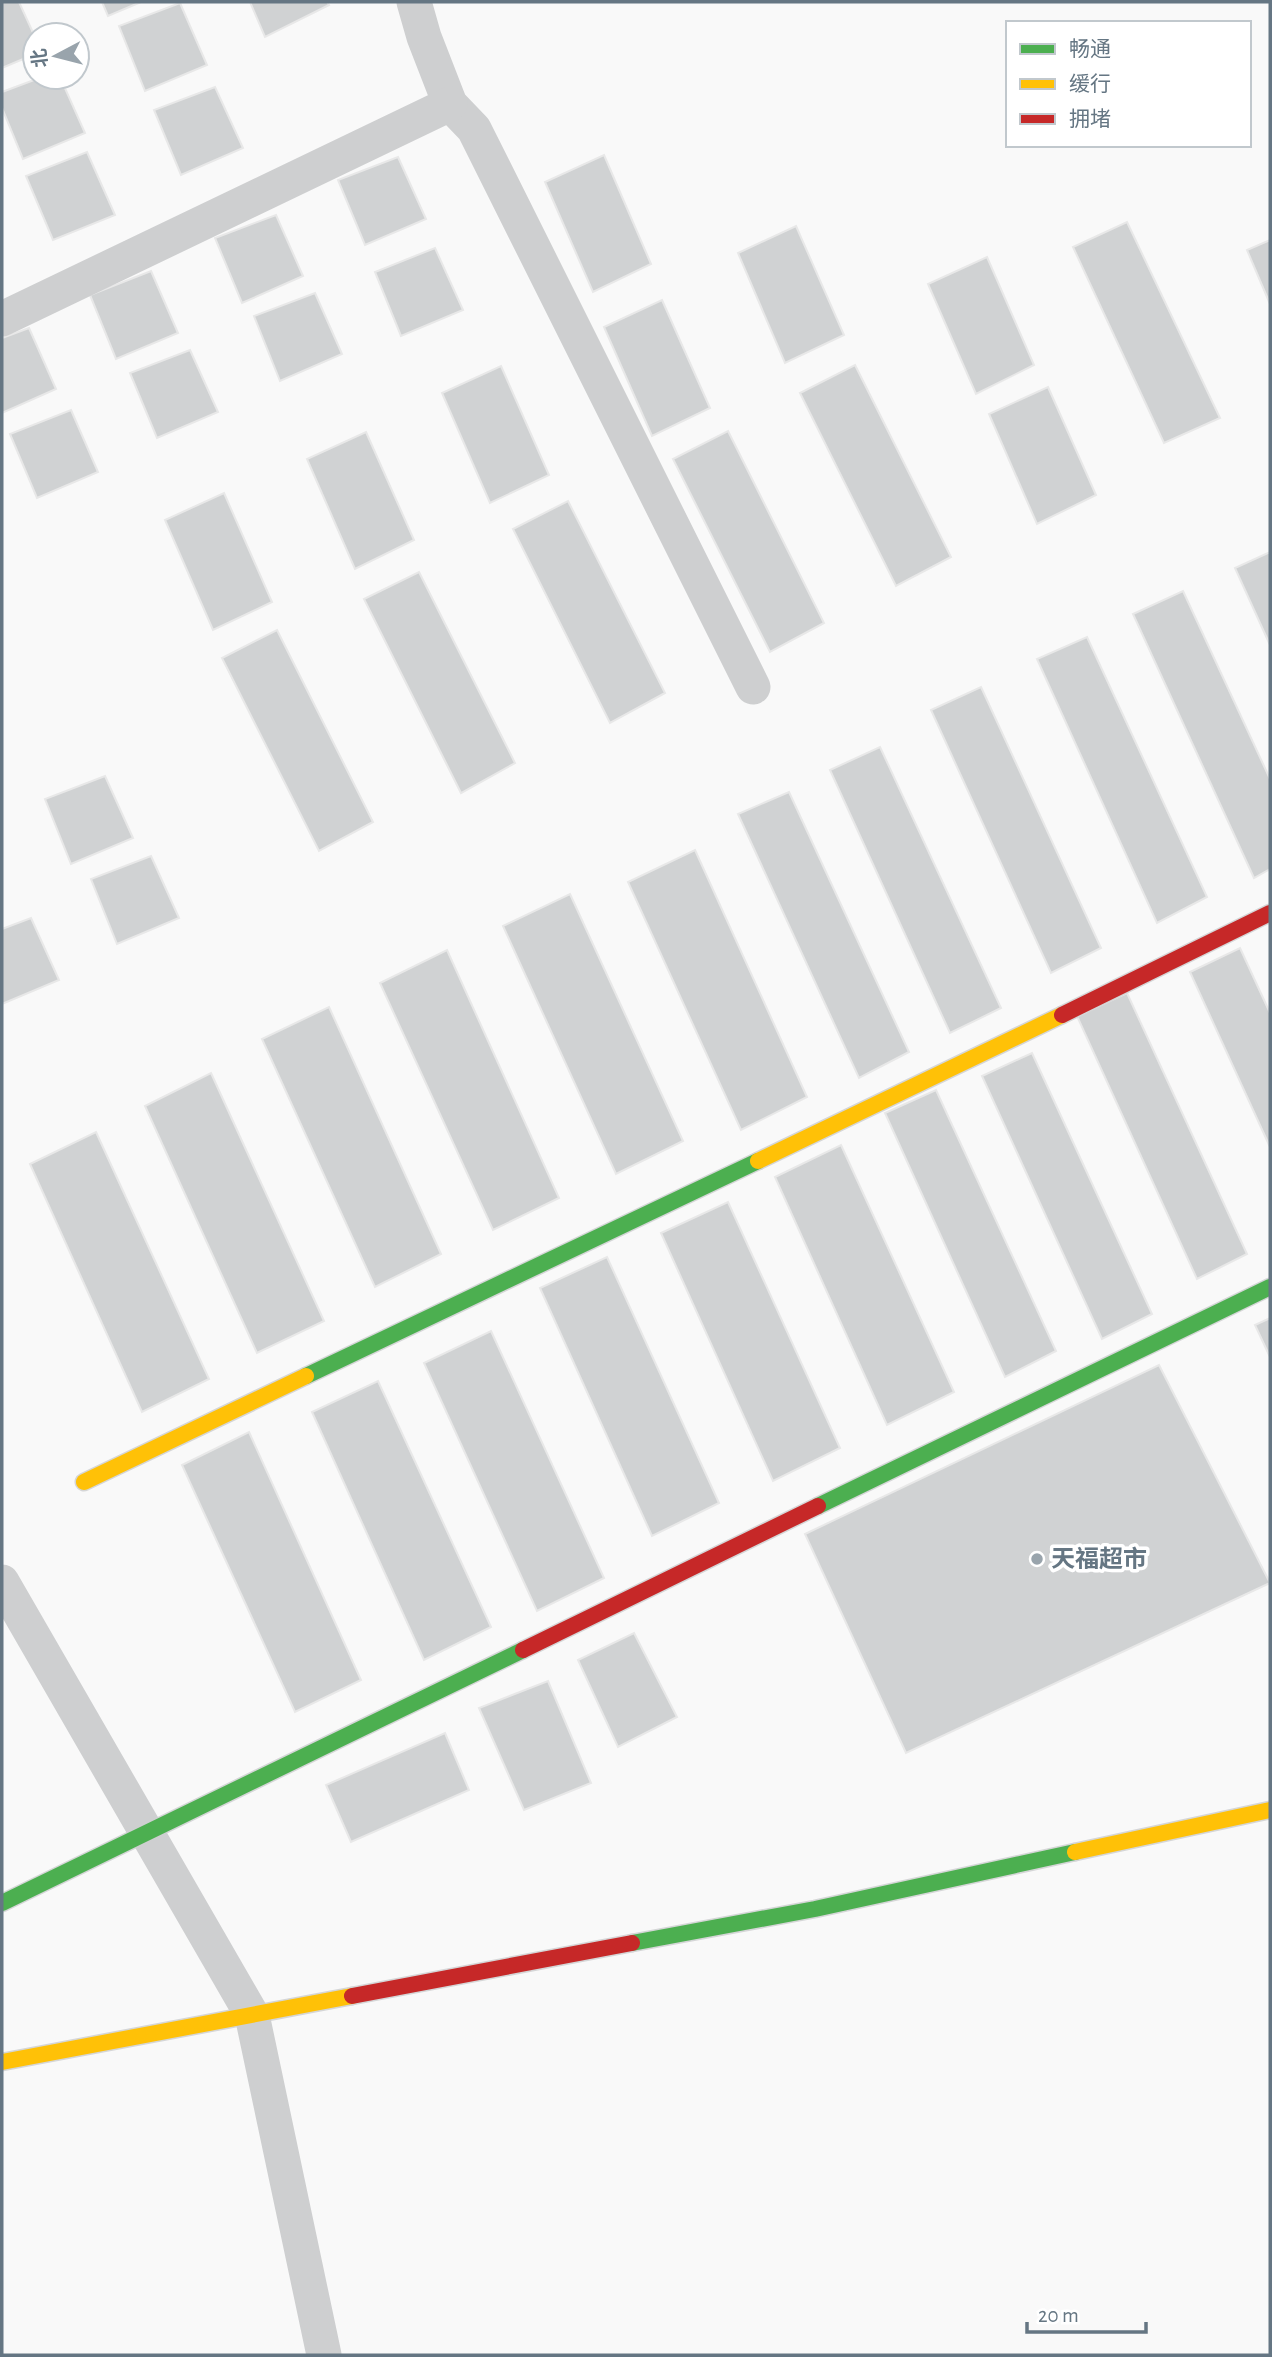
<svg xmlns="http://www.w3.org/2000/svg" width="1272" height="2357" font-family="'Alegreya Sans','Noto Sans SC',sans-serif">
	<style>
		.building { fill: #d0d2d3; stroke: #e8e8e8; stroke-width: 2 }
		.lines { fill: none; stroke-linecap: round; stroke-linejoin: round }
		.fast-casing { stroke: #d5d6d7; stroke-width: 19 }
		.slow-casing { stroke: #d5d6d7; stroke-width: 19 }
		.jam-casing { stroke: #d5d6d7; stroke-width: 19 }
		.street { stroke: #cecfd0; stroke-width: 35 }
		.fast { stroke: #4caf50; stroke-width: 16 }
		.slow { stroke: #ffc107; stroke-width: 16 }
		.jam { stroke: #c62828; stroke-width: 16 }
		.poi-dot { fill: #99a4ac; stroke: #fff; stroke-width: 2.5 }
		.labels { text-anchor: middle; stroke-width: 7; stroke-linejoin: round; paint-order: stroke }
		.poi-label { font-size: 24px; font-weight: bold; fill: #657683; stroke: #fff; text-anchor: start }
	</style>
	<rect width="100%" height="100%" fill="#f9f9f9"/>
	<g class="building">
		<polygon points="2,2 19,2 35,37 35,54 2,68"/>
		<polygon points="102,2 141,2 108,16"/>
		<polygon points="250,2 327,2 329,5 265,37"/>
		<polygon points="180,3 207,65 145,91 119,26"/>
		<polygon points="42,77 60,77 85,133 23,159 2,108 2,92"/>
		<polygon points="215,87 243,148 181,175 154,110"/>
		<polygon points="87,152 115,215 53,240 26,176"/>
		<polygon points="604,155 651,264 593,292 545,182"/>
		<polygon points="398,157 426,219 365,245 338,180"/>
		<polygon points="276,215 303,276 242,303 215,238"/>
		<polygon points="1127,222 1220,418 1164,443 1073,247"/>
		<polygon points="796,226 844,335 785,363 738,253"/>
		<polygon points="1270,240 1270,304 1247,250"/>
		<polygon points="435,248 463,310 401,336 375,272"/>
		<polygon points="987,257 1034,365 976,394 928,284"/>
		<polygon points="151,271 178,333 116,359 90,295"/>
		<polygon points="315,293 342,354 280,381 254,316"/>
		<polygon points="662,300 710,408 652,436 604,327"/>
		<polygon points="29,328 56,389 2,413 2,338"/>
		<polygon points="190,350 218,412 157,438 130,373"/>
		<polygon points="855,365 951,557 896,586 800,393"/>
		<polygon points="501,366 549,475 490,503 442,393"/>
		<polygon points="1048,387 1096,495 1037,524 989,414"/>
		<polygon points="71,410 98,472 37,498 10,434"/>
		<polygon points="728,431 824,623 770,652 673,459"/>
		<polygon points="366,432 414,540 355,569 307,459"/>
		<polygon points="224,493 272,602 213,630 165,520"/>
		<polygon points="568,501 665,693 610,723 513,529"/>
		<polygon points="1270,552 1270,645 1235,568"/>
		<polygon points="419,572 515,763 461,793 364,599"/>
		<polygon points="1183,591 1270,779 1270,869 1254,878 1133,614"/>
		<polygon points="277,630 373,822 319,851 222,658"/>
		<polygon points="1087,637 1207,897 1157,923 1037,659"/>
		<polygon points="981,687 1101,948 1051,973 931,710"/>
		<polygon points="880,747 1001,1008 950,1033 830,770"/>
		<polygon points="105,776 133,838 71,864 45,799"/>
		<polygon points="789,792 909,1052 859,1078 738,814"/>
		<polygon points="695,850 807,1097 741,1130 628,882"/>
		<polygon points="151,856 179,918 117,944 91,879"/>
		<polygon points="570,894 683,1141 616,1174 503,926"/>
		<polygon points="31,918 59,980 2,1004 2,929"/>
		<polygon points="1240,948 1270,1013 1270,1147 1190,972"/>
		<polygon points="447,950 559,1198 493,1230 380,983"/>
		<polygon points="1127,993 1247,1254 1197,1279 1077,1016"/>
		<polygon points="329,1007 441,1254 375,1287 262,1039"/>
		<polygon points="1032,1053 1152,1314 1102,1339 982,1076"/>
		<polygon points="211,1073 324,1321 257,1353 145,1106"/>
		<polygon points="936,1090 1056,1351 1005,1377 885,1113"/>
		<polygon points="96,1132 209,1379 142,1412 30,1164"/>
		<polygon points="841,1145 954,1392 887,1425 775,1177"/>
		<polygon points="728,1202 840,1448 773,1481 661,1233"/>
		<polygon points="607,1257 719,1503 652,1536 540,1288"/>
		<polygon points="1270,1318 1270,1357 1255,1325"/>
		<polygon points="491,1331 604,1578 537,1611 424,1363"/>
		<polygon points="1159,1365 1270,1583 906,1753 805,1534"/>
		<polygon points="378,1381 491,1627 424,1660 312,1412"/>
		<polygon points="249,1432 361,1680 295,1712 182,1465"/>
		<polygon points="634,1633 677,1717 618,1747 578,1660"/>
		<polygon points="548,1681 591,1783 524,1810 479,1708"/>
		<polygon points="445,1733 469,1790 351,1842 326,1785"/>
	</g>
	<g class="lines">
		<defs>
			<g id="fast">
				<polyline points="306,1376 758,1161"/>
				<polyline points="818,1506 1270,1287"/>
				<polyline points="2,1903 523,1650"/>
				<polyline points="632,1943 815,1909 1075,1852"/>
			</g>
			<g id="slow">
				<polyline points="758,1161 1062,1015"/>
				<polyline points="84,1482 306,1376"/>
				<polyline points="1075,1852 1270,1810"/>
				<polyline points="2,2062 352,1996"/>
			</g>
			<g id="jam">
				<polyline points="1062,1015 1270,913"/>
				<polyline points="523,1650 818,1506"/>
				<polyline points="352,1996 632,1943"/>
			</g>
		</defs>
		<use href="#fast" class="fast-casing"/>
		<use href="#slow" class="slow-casing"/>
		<use href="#jam" class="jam-casing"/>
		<g class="street">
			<polyline points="414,2 424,37 450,104 474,129 753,687"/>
			<polyline points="2,319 450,104"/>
			<polyline points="2,1582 252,2015 324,2355"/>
		</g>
		<use href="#fast" class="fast"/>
		<use href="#slow" class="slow"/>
		<use href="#jam" class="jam"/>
	</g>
	<circle class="poi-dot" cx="1037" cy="1559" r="7"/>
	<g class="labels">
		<g class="poi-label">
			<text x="1051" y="1567">天福超市</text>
		</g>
	</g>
	<rect width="1272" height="2357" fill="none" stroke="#657683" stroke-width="7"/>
	<rect x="1006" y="21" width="245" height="126" fill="#ffffff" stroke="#c1c8cd" stroke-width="2"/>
	<rect x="1020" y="44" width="35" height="10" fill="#4caf50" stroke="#c1c8cd" stroke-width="2"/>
	<text x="1069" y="56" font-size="21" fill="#657683">畅通</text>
	<rect x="1020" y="79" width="35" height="10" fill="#ffc107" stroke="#c1c8cd" stroke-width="2"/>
	<text x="1069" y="91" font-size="21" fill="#657683">缓行</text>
	<rect x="1020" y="114" width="35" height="10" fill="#c62828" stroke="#c1c8cd" stroke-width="2"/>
	<text x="1069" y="126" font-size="21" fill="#657683">拥堵</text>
	<g transform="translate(56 56) rotate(263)"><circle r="33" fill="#ffffff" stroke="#c1c8cd" stroke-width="2"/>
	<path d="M0-5L12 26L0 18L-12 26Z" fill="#99a4ac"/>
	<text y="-10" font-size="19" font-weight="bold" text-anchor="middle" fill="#657683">北</text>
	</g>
	<path d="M1027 2322v10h119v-10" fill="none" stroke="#657683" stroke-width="3.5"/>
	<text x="1038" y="2322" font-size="21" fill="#657683" stroke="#ffffff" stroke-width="5" paint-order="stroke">20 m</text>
</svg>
